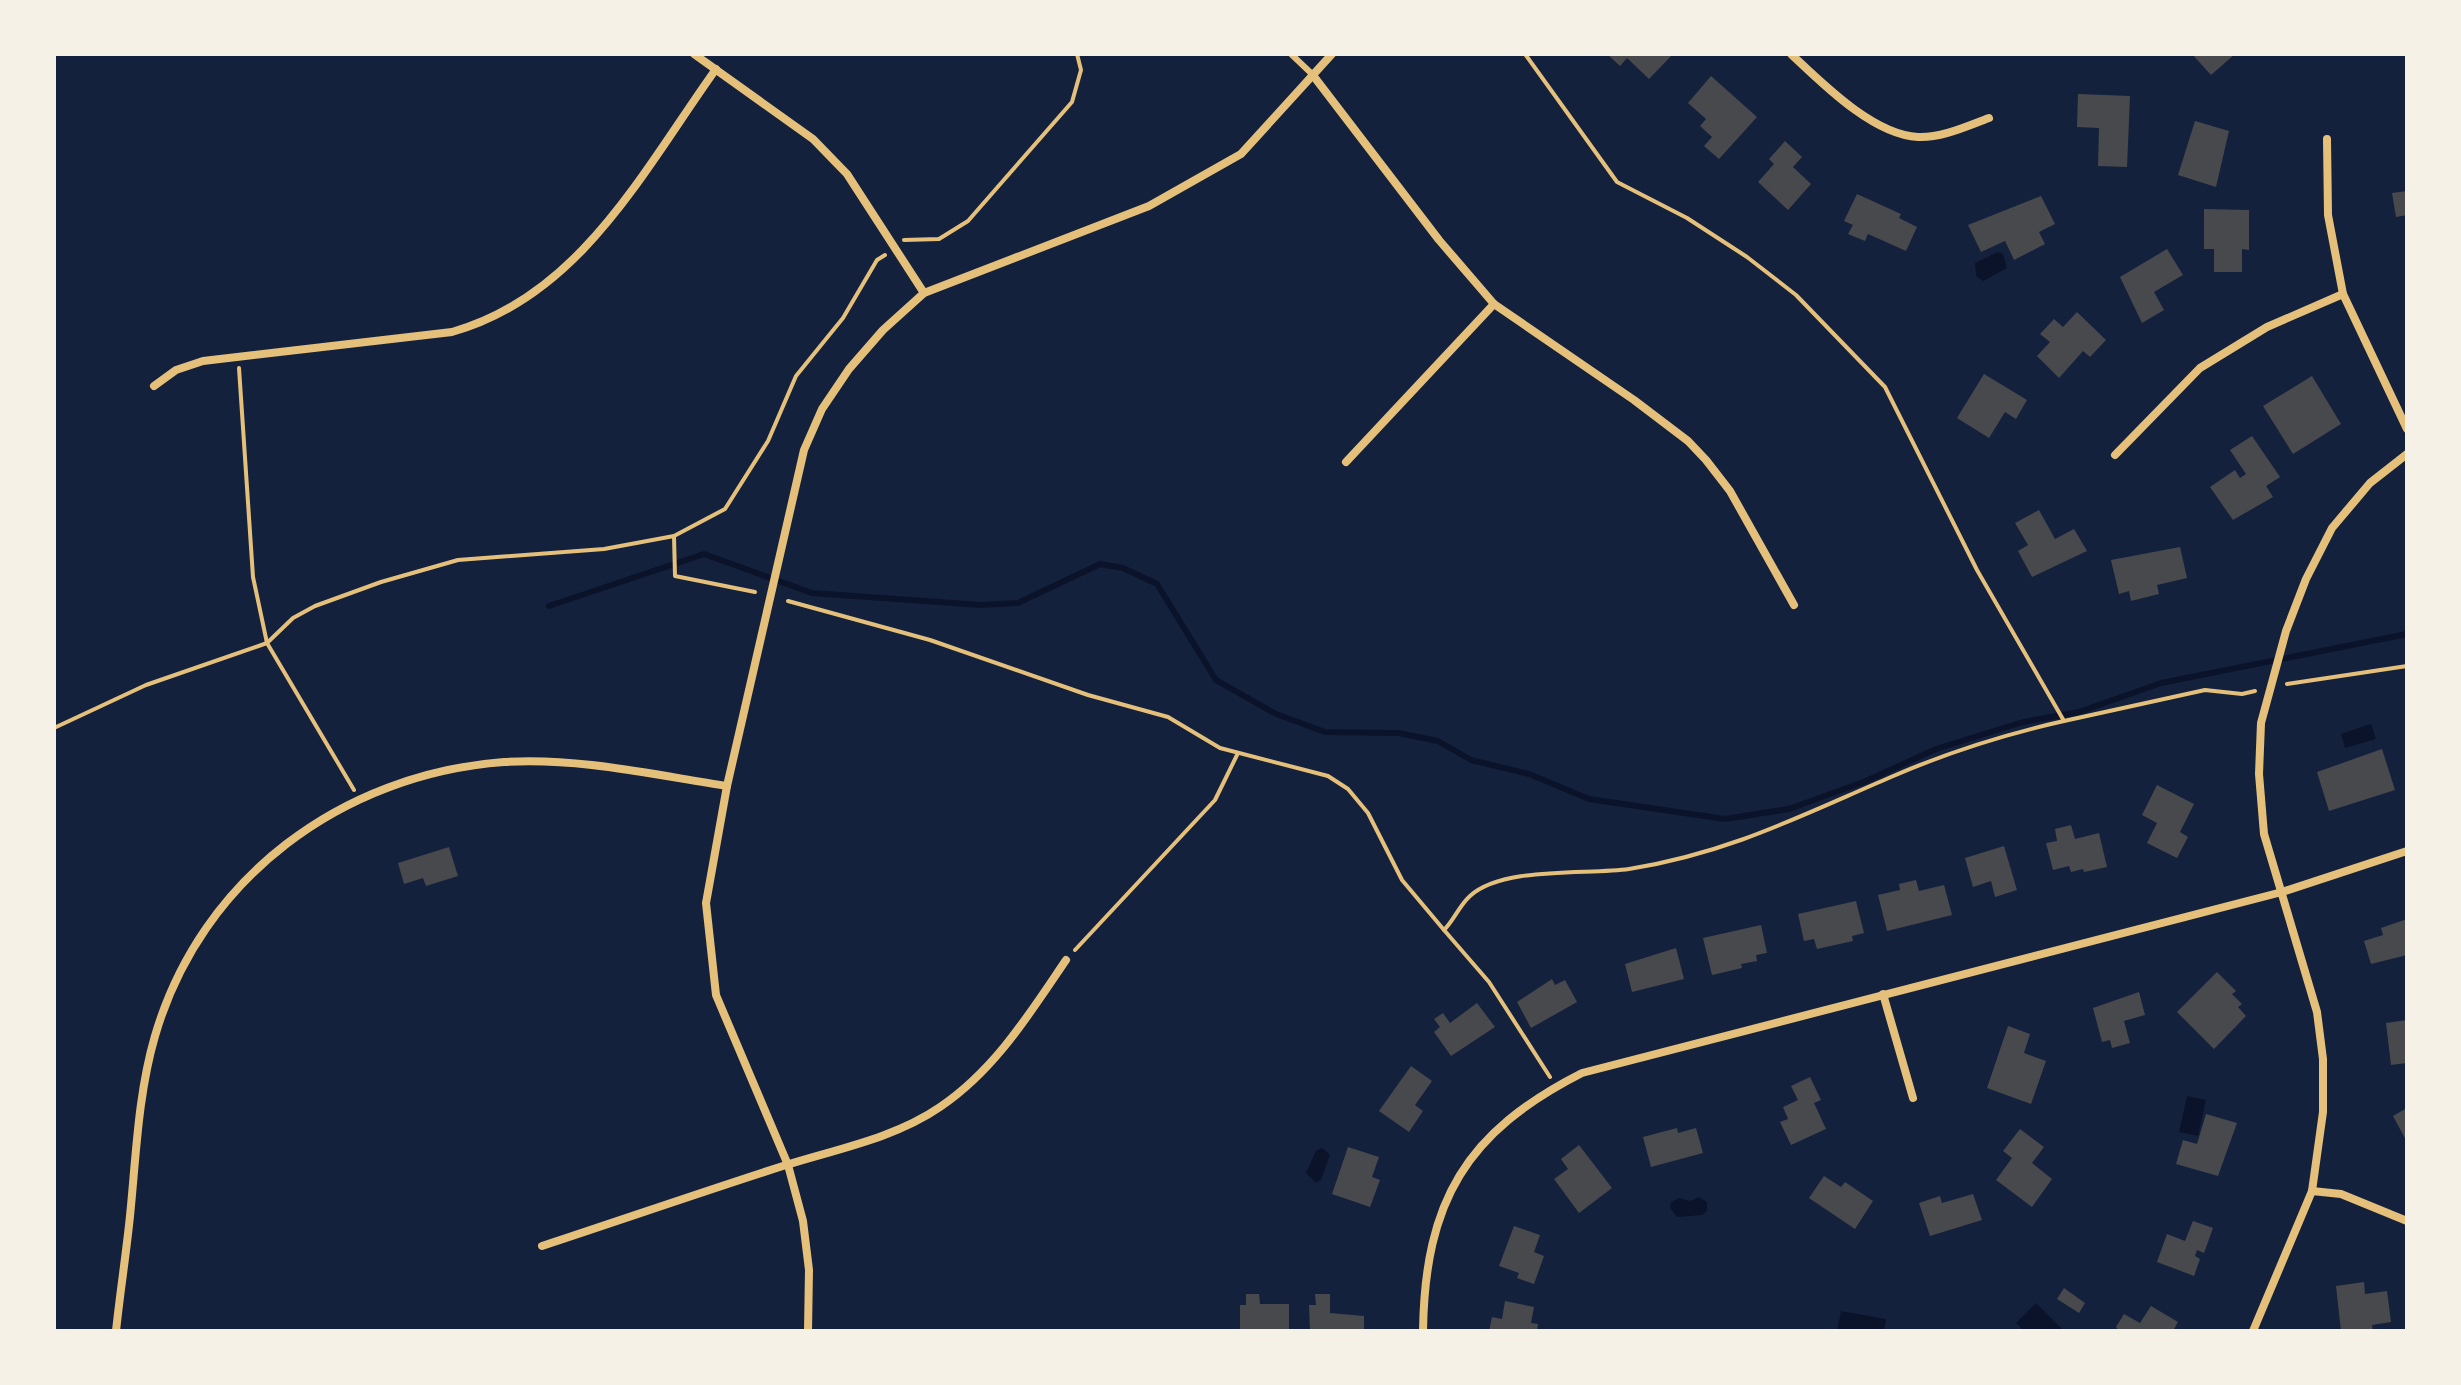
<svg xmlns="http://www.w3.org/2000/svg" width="2461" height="1385" font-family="Spectral,serif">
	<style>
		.water { fill: #0b132b }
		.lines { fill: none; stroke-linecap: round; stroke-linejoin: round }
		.stream { stroke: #0b132b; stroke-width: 6 }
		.building { fill: #48494c }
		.path { stroke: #e5c07b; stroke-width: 4 }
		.service { stroke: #e5c07b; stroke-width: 6 }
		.minor { stroke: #e5c07b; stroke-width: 8 }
	</style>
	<rect width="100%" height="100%" fill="#14213d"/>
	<g class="water">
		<polygon points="1998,252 2003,254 2007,268 1983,281 1976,276 1975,263"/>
		<polygon points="2371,724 2376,739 2345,748 2341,734"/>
		<polygon points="2187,1096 2206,1100 2198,1136 2179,1132"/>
		<polygon points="1322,1148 1330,1155 1321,1180 1316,1183 1306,1173 1316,1151"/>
		<polygon points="1699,1197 1707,1202 1707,1211 1702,1215 1677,1217 1670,1208 1671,1202 1679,1198 1691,1201"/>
		<polygon points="2036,1303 2064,1331 2024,1331 2016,1323"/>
		<polygon points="1841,1311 1886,1319 1884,1331 1837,1331"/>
	</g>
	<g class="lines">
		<polyline class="stream" points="549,606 704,554 812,593 981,605 1018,603 1100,564 1123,568 1157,584 1216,680 1276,714 1325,732 1398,733 1438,741 1471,760 1529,774 1589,799 1725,819 1789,809 1866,781 1936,749 2023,722 2079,712 2161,683 2407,634"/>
	</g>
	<g class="building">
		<polygon points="1607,54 1673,54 1649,79 1627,58 1620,66"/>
		<polygon points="2192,54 2235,54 2211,75"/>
		<polygon points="1711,76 1757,117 1719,159 1704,146 1712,137 1700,126 1706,119 1688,103"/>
		<polygon points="2078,94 2130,96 2127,167 2098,166 2099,128 2077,127"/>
		<polygon points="2195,121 2229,131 2216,187 2178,175"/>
		<polygon points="1785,141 1802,157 1793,167 1811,184 1788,210 1758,182 1774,164 1769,159"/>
		<polygon points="2407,191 2407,215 2396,217 2392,193"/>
		<polygon points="1857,194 1901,214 1899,218 1917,227 1906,251 1868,234 1865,241 1848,234 1853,225 1844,221"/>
		<polygon points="2041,196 2055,224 2039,232 2045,244 2014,260 2005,241 1981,252 1968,225"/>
		<polygon points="2204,209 2249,210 2249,250 2242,249 2242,272 2214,272 2214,249 2204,249"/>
		<polygon points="2167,249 2183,275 2154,292 2164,310 2142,323 2120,277"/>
		<polygon points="2077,312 2106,340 2090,357 2083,351 2059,378 2037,356 2050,342 2040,334 2054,319 2063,327"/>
		<polygon points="1984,374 2027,400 2016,419 2005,412 1989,438 1957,418"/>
		<polygon points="2312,376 2341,424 2293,454 2263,406"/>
		<polygon points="2252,436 2280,477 2266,486 2273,497 2233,520 2210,487 2235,470 2240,478 2246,474 2230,450"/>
		<polygon points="2039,510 2055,539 2074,529 2087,551 2032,577 2018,551 2028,545 2015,523"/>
		<polygon points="2180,547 2187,578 2157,585 2159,594 2131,601 2129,591 2119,594 2111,560"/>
		<polygon points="2382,749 2395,790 2329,811 2317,772"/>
		<polygon points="2157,785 2194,804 2180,832 2188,837 2177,858 2147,843 2157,823 2142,815"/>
		<polygon points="2071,825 2075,839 2099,833 2107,867 2084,872 2083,869 2071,872 2069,866 2053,870 2046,843 2057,841 2055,829"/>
		<polygon points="2004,846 2017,890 1995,897 1991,881 1973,887 1965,858"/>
		<polygon points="449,847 458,876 426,886 423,878 404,884 398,863"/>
		<polygon points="1916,880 1919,891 1944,885 1952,915 1887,931 1878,895 1900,890 1899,884"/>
		<polygon points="1856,901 1864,933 1852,936 1853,941 1817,949 1814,939 1804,941 1798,914"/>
		<polygon points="2407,919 2407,955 2371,964 2364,941 2383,935 2381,928"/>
		<polygon points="1761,925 1767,953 1756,955 1757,961 1741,964 1742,968 1712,975 1703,938"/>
		<polygon points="1676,948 1684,979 1632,992 1625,964"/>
		<polygon points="2217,972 2236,991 2232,994 2242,1004 2238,1007 2246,1016 2214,1049 2177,1012"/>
		<polygon points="1552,979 1555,985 1565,980 1577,1002 1531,1028 1517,1002"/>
		<polygon points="2139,992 2145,1015 2124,1021 2130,1043 2112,1048 2110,1040 2102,1042 2093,1008"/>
		<polygon points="1477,1003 1495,1027 1451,1056 1434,1032 1440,1027 1434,1019 1443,1013 1450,1023"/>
		<polygon points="2407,1020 2407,1063 2391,1065 2386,1023"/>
		<polygon points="2008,1026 2030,1034 2024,1053 2046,1061 2031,1104 1987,1088"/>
		<polygon points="1411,1066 1432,1081 1415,1105 1423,1111 1409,1132 1379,1111"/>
		<polygon points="1810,1077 1821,1100 1814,1103 1826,1129 1791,1145 1780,1122 1788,1119 1783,1107 1798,1100 1791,1086"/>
		<polygon points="2407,1108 2407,1142 2393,1116"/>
		<polygon points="2206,1114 2237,1123 2218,1176 2176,1164 2183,1140 2197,1144"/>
		<polygon points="1677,1128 1678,1133 1696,1128 1703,1153 1651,1167 1643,1137"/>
		<polygon points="2020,1129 2044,1147 2032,1163 2052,1179 2032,1207 1996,1180 2012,1158 2003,1151"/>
		<polygon points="1579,1145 1612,1188 1579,1213 1554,1179 1568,1169 1561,1159"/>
		<polygon points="1348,1147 1379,1157 1372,1177 1380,1180 1370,1207 1332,1194"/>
		<polygon points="1824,1176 1841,1187 1845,1182 1873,1201 1855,1229 1809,1198"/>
		<polygon points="1973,1194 1982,1220 1930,1236 1919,1203 1940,1196 1942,1203"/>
		<polygon points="2193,1221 2213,1228 2204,1253 2197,1250 2195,1256 2200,1259 2194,1276 2157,1262 2167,1234 2185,1241"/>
		<polygon points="1514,1226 1540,1235 1534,1252 1544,1256 1534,1284 1517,1278 1519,1273 1499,1266"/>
		<polygon points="2364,1282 2365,1294 2387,1291 2391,1322 2372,1325 2373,1331 2341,1331 2336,1286"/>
		<polygon points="2064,1288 2085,1303 2079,1313 2057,1299"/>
		<polygon points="1246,1294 1259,1294 1260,1304 1289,1304 1289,1331 1240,1331 1240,1305 1246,1305"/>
		<polygon points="1315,1294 1330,1294 1330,1313 1364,1316 1364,1331 1310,1331 1309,1305 1316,1305"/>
		<polygon points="1505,1301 1534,1307 1531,1323 1538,1324 1537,1331 1489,1331 1492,1317 1502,1319"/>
		<polygon points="2151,1306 2178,1322 2173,1331 2119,1331 2116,1327 2124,1314 2140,1323"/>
	</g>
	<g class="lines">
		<g class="path">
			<polyline points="1525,54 1617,182 1687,218 1747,257 1796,295 1885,387 1977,570 2064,721 2205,690 2242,694 2255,691"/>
			<polyline points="904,240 939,239 968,221 1072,102 1081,70 1077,54"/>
			<polyline points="239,368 253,577 267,643 354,790"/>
			<polyline points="674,536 675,576 755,592"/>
			<path d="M788 601 930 640 1088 695 1168 717 1220 748 1328 776 1348 789 1368 813 1402 880 1444 930C1454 920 1459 906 1470 896 1503 866 1587 875 1629 869 1729 853 1800 816 1891 777 1946 753 2006 734 2064 721"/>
			<polyline points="2287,684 2407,666"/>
			<polyline points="54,728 146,685 267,643 293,618 315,606 381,582 458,560 604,549 674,536 725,509 768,441 796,376 843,318 877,260 885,255"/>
			<polyline points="1444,930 1489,982 1550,1077"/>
			<polyline points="1075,950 1215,800 1238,753"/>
		</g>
		<polyline class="service" points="1291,54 1312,74"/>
		<g class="minor">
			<polyline points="694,54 813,139 847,174 924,293"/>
			<path d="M1791 54C1822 83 1873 135 1918 137 1942 138 1967 126 1989 118"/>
			<polyline points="1312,74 1439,240 1494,304 1634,400 1688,441 1706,460 1730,491 1794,605"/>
			<polyline points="2327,139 2328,215 2343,294 2407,429"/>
			<path d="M154 386 176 370 203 361 452 332C580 296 643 171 716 69"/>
			<polyline points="2115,455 2200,368 2267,327 2343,294"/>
			<polyline points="1346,462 1494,304"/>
			<polyline points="1883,994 1913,1098"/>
			<polyline points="2312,1191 2341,1194 2407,1221"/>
			<path d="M542 1246C624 1219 705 1191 786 1165 837 1149 895 1138 940 1107 995 1070 1030 1013 1066 960"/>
			<path d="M116 1331C120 1293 126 1255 130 1216 136 1157 138 1094 155 1036 201 878 342 774 504 762 577 757 655 775 727 786"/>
			<polyline points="808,1331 809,1270 803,1221 788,1165 716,995 706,903 727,786 804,450 822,409 849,369 883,330 924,293 1149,206 1241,154 1332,54"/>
			<path d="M1423 1331C1425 1201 1466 1132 1582 1073L2282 892 2407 851"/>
			<polyline points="2253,1331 2312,1191 2323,1112 2323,1059 2317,1012 2264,834 2259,774 2261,723 2286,631 2306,579 2332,528 2370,483 2407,454"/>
		</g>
	</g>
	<rect width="2461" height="1385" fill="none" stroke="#f6f1e7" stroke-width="112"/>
</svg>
